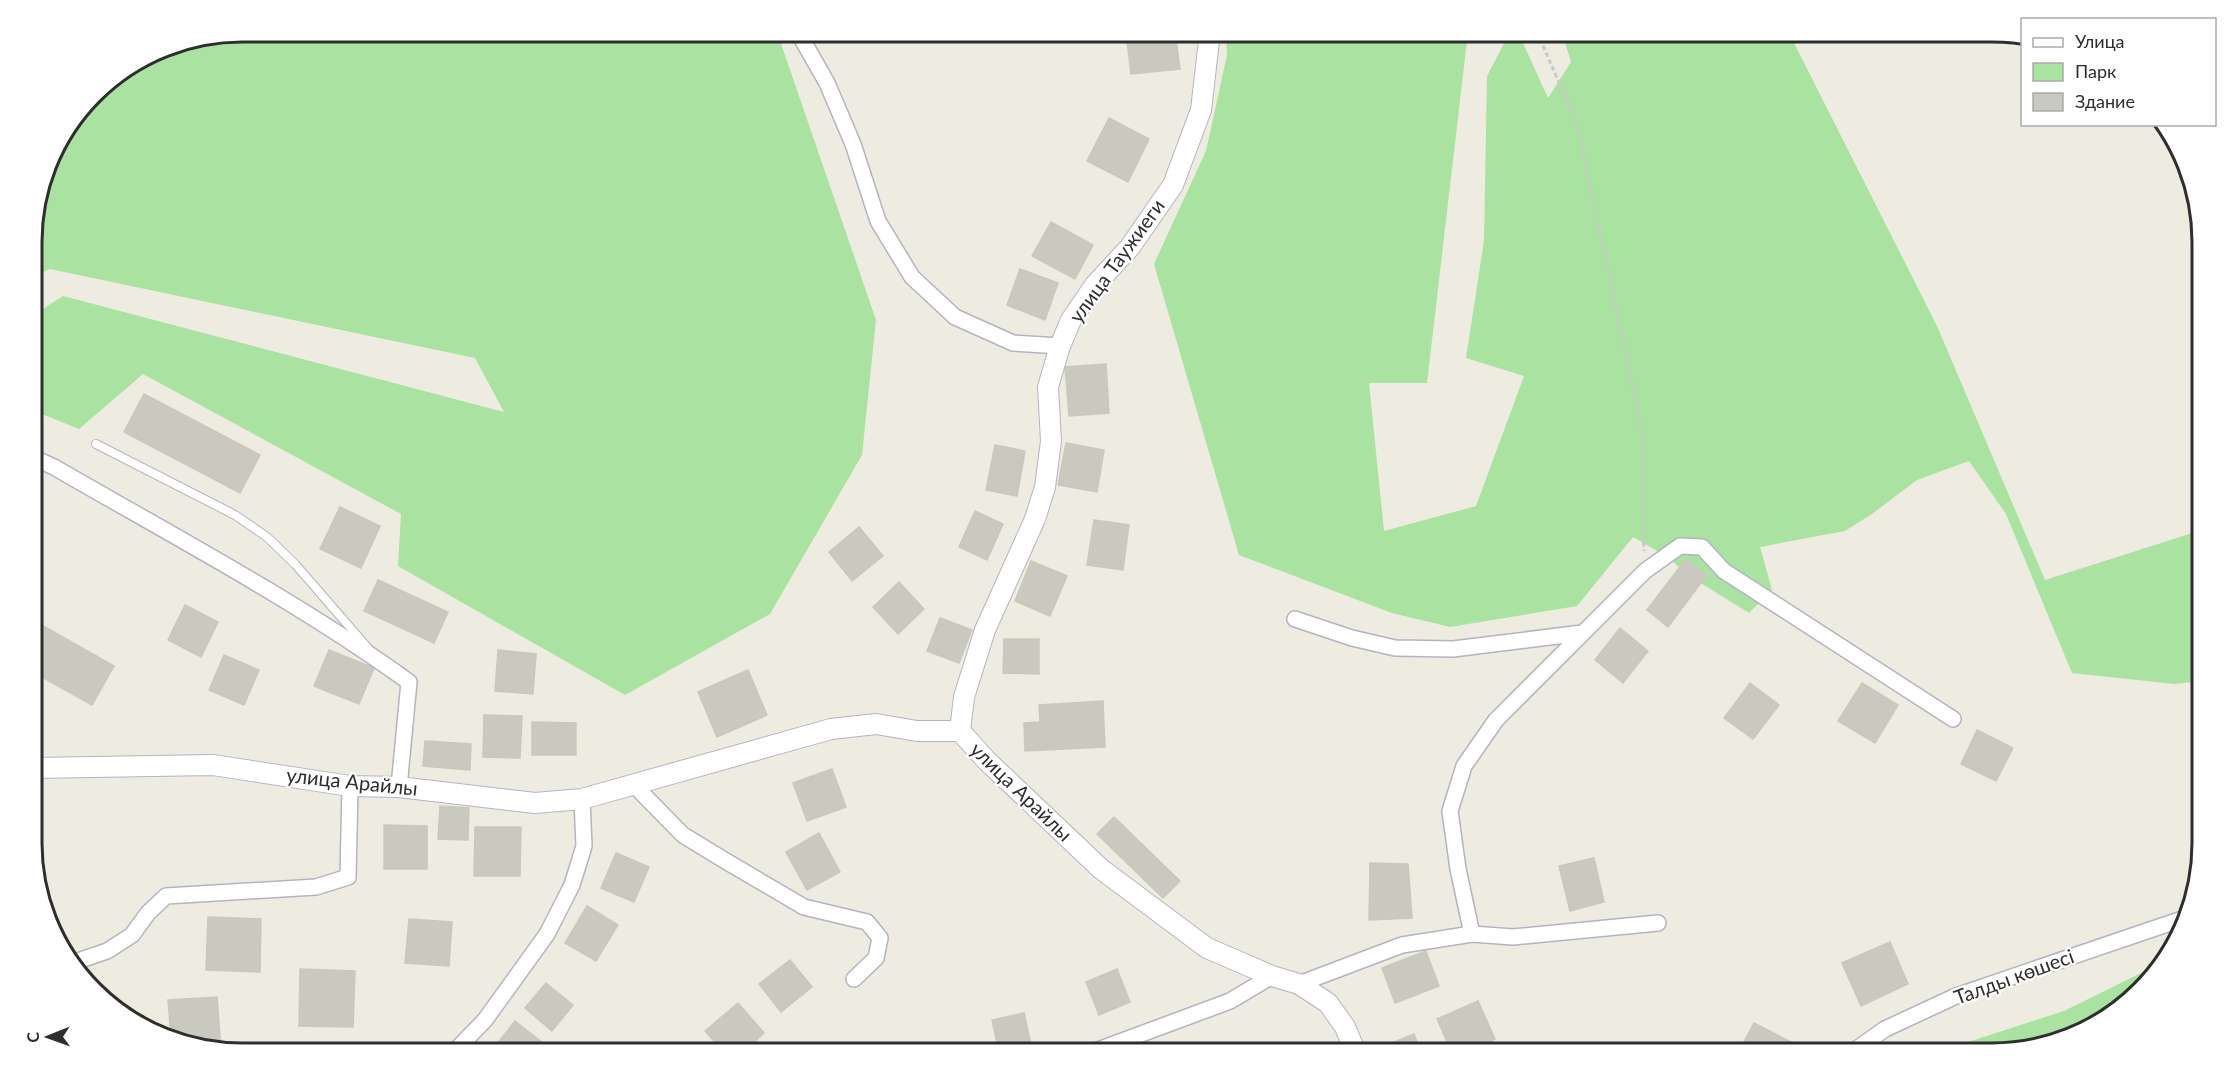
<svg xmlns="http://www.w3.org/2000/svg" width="2234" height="1085" font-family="Lato,sans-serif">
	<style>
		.green { fill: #aae2a1 }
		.building { fill: #cac9bf; stroke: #cac8ba; stroke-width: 1.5 }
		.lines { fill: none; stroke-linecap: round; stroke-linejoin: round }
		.service-casing { stroke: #b4b4c0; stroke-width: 10 }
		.minor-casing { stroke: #b4b4c0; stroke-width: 18 }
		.tertiary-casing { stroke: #b4b4c0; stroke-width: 22 }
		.path { stroke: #c9c9c9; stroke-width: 3; stroke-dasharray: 4.5 3; stroke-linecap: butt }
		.service { stroke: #fff; stroke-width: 8 }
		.minor { stroke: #fff; stroke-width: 15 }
		.tertiary { stroke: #fff; stroke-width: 20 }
		.labels { text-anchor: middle; stroke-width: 4.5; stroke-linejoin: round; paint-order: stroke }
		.street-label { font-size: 20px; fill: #2e2e2e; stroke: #fff }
		.rim { fill: none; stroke: #2e2e2e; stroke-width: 3 }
	</style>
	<rect width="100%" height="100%" fill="#eeebe1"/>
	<g class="green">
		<polygon points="242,32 777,32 876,320 862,455 770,614 625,695 398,566 401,514 143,374 79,429 32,410 32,316 63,296 504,412 475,358 50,269 32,277 32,228 53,149 103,84 162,47"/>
		<polygon points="1226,32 1468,32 1427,383 1369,383 1384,531 1476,506 1524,376 1466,358 1484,241 1487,76 1510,32 1518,32 1548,98 1571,62 1562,32 1798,32 1794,43 1937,326 2045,580 2202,530 2202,681 2174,684 2072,673 2006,514 1969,461 1917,480 1872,514 1845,531 1760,547 1772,590 1749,613 1686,574 1668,557 1633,537 1577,606 1450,627 1392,613 1239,555 1154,264 1206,151 1227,55"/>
		<polygon points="2153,967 2109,1018 2005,1053 1934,1053 2064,1011"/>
	</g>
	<g class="building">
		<polygon points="1136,32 1175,32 1180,69 1131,74 1126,33"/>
		<polygon points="1109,118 1149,139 1128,182 1087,161"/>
		<polygon points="1051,222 1093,245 1075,279 1032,256"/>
		<polygon points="1020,269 1058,283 1045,320 1007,305"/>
		<polygon points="1106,364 1109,413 1069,416 1065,367"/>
		<polygon points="144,394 260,455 240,493 124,432"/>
		<polygon points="1066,443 1104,450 1097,492 1058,485"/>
		<polygon points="995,445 1025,451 1017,496 986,490"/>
		<polygon points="340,507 380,526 361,568 320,549"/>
		<polygon points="33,509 39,509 36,553 33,552"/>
		<polygon points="975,511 1003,524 987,560 959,547"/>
		<polygon points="1094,520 1129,525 1123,570 1087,565"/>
		<polygon points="859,527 883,556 852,581 829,552"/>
		<polygon points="1686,559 1707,575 1668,627 1647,610"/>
		<polygon points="1031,561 1067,576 1050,616 1015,601"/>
		<polygon points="378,580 448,612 434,643 364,611"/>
		<polygon points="899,582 924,609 898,634 873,607"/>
		<polygon points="185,605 218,622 201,657 168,640"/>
		<polygon points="940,618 972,630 959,663 927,651"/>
		<polygon points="38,623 114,666 92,705 33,672 33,631"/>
		<polygon points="1620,628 1648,651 1623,683 1595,660"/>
		<polygon points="1004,639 1039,639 1039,674 1003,673"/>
		<polygon points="329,650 374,668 359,704 314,686"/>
		<polygon points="498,650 536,654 533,694 495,691"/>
		<polygon points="224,655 259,670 244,705 209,690"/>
		<polygon points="748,670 767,715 717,737 698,692"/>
		<polygon points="1750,683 1779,705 1753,739 1724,718"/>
		<polygon points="1862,683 1898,705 1875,743 1838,721"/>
		<polygon points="1103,701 1105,747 1025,751 1024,723 1040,722 1039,705"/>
		<polygon points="484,715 522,716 520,758 483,757"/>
		<polygon points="532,722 576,723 576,755 532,755"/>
		<polygon points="1977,730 2013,748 1996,781 1961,764"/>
		<polygon points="425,741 471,744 470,770 423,766"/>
		<polygon points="832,769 846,807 807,821 793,783"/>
		<polygon points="440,806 469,808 468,840 438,839"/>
		<polygon points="1114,817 1180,881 1163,898 1097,834"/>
		<polygon points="384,825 427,826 427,869 384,869"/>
		<polygon points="475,827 521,827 520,876 474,876"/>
		<polygon points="819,833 840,872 807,890 786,852"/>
		<polygon points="616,853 649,867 634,902 601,888"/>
		<polygon points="1594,858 1604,902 1570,911 1559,866"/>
		<polygon points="1370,863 1408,864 1412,918 1369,920"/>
		<polygon points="587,906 618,925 596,961 565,943"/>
		<polygon points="208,917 261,919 260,972 206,970"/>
		<polygon points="409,919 452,922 449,966 405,963"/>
		<polygon points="1890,942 1908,984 1861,1006 1842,963"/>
		<polygon points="1426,951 1439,986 1395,1003 1382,968"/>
		<polygon points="790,960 812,987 781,1012 759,984"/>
		<polygon points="300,969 355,971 353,1027 299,1026"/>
		<polygon points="1117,969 1130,1002 1099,1015 1086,982"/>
		<polygon points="546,983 573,1005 552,1031 525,1008"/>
		<polygon points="217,997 221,1049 171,1037 168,1000"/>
		<polygon points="1478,1001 1495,1039 1462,1053 1452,1053 1437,1019"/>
		<polygon points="738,1003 764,1033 742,1053 725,1053 705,1031"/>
		<polygon points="1024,1013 1033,1053 999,1053 992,1020"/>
		<polygon points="144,1017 146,1029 133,1019"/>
		<polygon points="515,1021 544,1044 537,1053 498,1053 493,1049"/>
		<polygon points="1754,1023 1795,1044 1790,1053 1738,1053"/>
		<polygon points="1414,1034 1421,1053 1378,1053 1377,1049"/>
		<polygon points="1302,1046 1305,1053 1284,1053"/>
	</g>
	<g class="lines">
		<defs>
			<polyline id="service" points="96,444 235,515 267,537 295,564 367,647"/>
			<g id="minor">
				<polyline points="798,32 827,83 853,144 878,221 912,277 955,317 1013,343 1060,346"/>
				<path d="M32 457 54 467C173 536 297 601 409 682L399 787"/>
				<polyline points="1295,619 1352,638 1395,648 1453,649 1582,633"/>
				<polyline points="633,784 683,835 724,860 804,907 867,922 880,938 876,958 854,979"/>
				<polyline points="1472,934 1458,869 1450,811 1464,766 1496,720 1645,571 1680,546 1702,547 1724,571 1953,719"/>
				<polyline points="72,963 107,951 132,935 148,913 166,896 316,887 348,877 350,786"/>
				<polyline points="1299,984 1402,945 1472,934 1513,937 1658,923"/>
				<polyline points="453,1053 485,1020 547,934 572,885 584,846 582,799"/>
				<polyline points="1090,1053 1230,1001 1272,976"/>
				<polyline points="1851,1053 1885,1029 1956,996 2185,918"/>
			</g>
			<g id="tertiary">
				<polyline points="960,731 964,697 985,630 1035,519 1045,487 1051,441 1048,387 1060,346 1071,320 1095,285 1130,247 1173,185 1201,110 1210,32"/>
				<polyline points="33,768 213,765 350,786 399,787 535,803 582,799 831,729 876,724 917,731 960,731 986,760 1101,869 1207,948 1272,976 1299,984 1328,1003 1345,1027 1356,1053"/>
			</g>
		</defs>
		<use href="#service" class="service-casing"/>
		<use href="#minor" class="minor-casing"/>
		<use href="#tertiary" class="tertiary-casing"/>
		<polyline class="path" points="1537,32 1577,124 1641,426 1644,551"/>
		<use href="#service" class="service"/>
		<use href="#minor" class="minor"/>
		<use href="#tertiary" class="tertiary"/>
	</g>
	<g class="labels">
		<g class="street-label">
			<text transform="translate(1117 261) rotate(-54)" y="7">улица Таужиеги</text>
			<text transform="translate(352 782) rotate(6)" y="7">улица Арайлы</text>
			<text transform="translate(1021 792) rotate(44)" y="7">улица Арайлы</text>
			<text transform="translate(2014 977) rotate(-20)" y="7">Талды көшесі</text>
		</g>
	</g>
	<path d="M0 0H2234V1085H0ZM242 42H1992A200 200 0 0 1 2192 242V843A200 200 0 0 1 1992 1043H242A200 200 0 0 1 42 843V242A200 200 0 0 1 242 42Z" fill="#fff" fill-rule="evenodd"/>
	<path class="rim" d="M242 42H1992A200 200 0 0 1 2192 242V843A200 200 0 0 1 1992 1043H242A200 200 0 0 1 42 843V242A200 200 0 0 1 242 42Z"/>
	<rect x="2021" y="18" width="195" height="108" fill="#ffffff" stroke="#ababab" stroke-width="1.5"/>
	<rect x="2033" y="38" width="30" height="9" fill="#ffffff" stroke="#ababab" stroke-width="1.5"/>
	<text x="2075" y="48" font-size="18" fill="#2e2e2e">Улица</text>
	<rect x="2033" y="63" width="30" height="18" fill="#aae2a1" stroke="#ababab" stroke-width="1.5"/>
	<text x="2075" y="78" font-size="18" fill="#2e2e2e">Парк</text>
	<rect x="2033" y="93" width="30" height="18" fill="#cac9bf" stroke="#ababab" stroke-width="1.5"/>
	<text x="2075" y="108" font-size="18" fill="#2e2e2e">Здание</text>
	<g transform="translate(48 1037) rotate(269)" stroke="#ffffff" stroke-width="4.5" paint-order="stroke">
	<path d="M0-4.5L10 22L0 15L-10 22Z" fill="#2e2e2e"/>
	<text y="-9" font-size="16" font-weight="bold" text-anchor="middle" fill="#2e2e2e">С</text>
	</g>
</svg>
